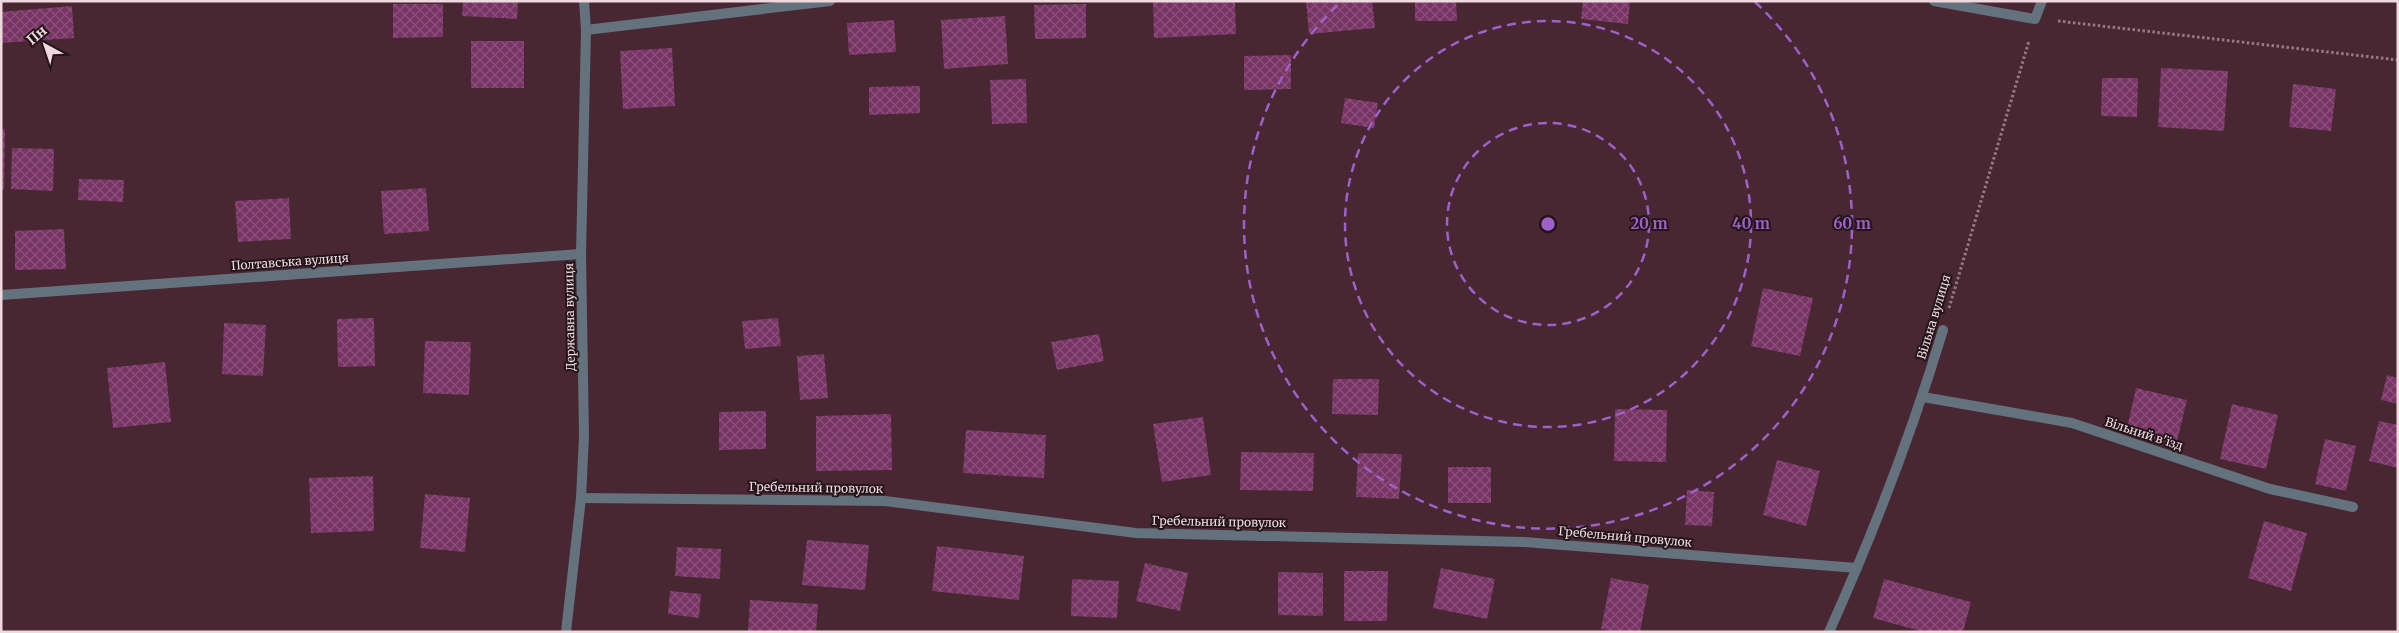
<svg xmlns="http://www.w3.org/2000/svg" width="2399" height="633" font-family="Merriweather,serif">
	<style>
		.building { fill: url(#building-cross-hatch) }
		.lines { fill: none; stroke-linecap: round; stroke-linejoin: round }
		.path { stroke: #967a83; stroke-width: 3; stroke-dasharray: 2.5 2.5; stroke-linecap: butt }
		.minor { stroke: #63727c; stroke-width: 10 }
		.ring { fill: none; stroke: #9e60c9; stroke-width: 2.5; stroke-dasharray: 9 6 }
		.labels { text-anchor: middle; stroke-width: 4; stroke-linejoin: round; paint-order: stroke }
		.street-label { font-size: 12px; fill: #efd9df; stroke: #24151a }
		.centre { fill: #9e60c9; stroke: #24151a; stroke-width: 2.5 }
		.ring-label { font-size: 15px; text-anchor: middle; font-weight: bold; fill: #9e60c9; stroke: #24151a; stroke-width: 4; stroke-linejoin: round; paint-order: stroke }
	</style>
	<defs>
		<pattern id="building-cross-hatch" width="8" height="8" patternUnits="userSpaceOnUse" patternTransform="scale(1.25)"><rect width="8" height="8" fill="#773465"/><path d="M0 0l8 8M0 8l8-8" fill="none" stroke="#8b517b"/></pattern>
	</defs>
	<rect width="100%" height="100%" fill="#482632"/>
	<g class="building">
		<polygon points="463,1 518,1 517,19 462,16"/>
		<polygon points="1153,1 1235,1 1236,34 1154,38"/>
		<polygon points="1306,1 1372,1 1375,28 1309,34"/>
		<polygon points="1415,1 1456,1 1457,21 1415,21"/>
		<polygon points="1583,1 1630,1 1628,24 1581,19"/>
		<polygon points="393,4 443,4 443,37 393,38"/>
		<polygon points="1086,4 1086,38 1035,39 1034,5"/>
		<polygon points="72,6 74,38 1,43 1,12"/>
		<polygon points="1005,16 1008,64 944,69 941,20"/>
		<polygon points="894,20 896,52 849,55 847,23"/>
		<rect x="471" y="41" width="53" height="47"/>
		<polygon points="672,48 675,106 623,109 620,51"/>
		<polygon points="1291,55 1291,89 1244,90 1244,56"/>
		<polygon points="2161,68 2228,71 2224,131 2158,127"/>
		<polygon points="2102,78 2138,78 2137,117 2101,116"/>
		<polygon points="1026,79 1027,123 992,124 990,80"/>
		<polygon points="2293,84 2336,89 2331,131 2289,127"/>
		<polygon points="920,86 920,113 869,115 869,87"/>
		<polygon points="1345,98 1378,103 1374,128 1341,123"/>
		<polygon points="1,129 5,129 4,190 1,190"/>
		<polygon points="12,148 54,149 53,191 11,189"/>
		<polygon points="79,179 124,180 123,202 78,200"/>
		<polygon points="426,188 429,231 384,234 381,191"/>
		<polygon points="289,198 291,239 238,242 235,201"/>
		<polygon points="64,229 66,269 15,270 15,231"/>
		<polygon points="1763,288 1813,298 1800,356 1751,346"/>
		<polygon points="374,318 375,366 338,367 337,319"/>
		<polygon points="778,318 781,346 745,349 742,321"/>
		<polygon points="224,323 266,325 263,376 222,374"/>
		<polygon points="1099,334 1104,361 1057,370 1051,342"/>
		<polygon points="425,341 471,342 469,395 423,393"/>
		<polygon points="824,354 828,398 800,400 797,356"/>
		<polygon points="165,362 171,422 113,428 107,368"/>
		<polygon points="2387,375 2398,378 2398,404 2381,400"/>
		<polygon points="1333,379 1379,379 1378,415 1332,414"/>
		<polygon points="2136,388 2187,400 2176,445 2126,433"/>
		<polygon points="2232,404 2278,415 2266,469 2220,459"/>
		<polygon points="1615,409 1667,410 1666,462 1614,461"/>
		<polygon points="766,411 766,449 719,450 719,412"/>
		<polygon points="891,414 892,470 816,471 816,416"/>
		<polygon points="1203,417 1211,475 1162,482 1153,424"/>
		<polygon points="2379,421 2398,425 2398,468 2369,461"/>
		<polygon points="966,430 1046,435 1044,478 963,473"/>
		<polygon points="2325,439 2356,446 2346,491 2315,484"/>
		<polygon points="1241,452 1314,453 1313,491 1240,490"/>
		<polygon points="1358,453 1402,454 1399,499 1356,497"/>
		<polygon points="1777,460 1820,471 1806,526 1763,515"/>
		<rect x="1448" y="467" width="43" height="36"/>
		<polygon points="373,476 374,531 311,533 309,478"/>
		<polygon points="1687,490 1714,492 1712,526 1685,525"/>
		<polygon points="425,494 470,498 465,552 420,548"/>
		<polygon points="2264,521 2307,533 2291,591 2248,578"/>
		<polygon points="807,540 869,545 865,590 802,585"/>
		<polygon points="937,546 1024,556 1019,600 932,591"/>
		<polygon points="677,547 721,549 720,579 675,576"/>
		<polygon points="1145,563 1188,573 1180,611 1136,601"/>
		<polygon points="1441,568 1495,579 1487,619 1433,608"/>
		<polygon points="1344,571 1388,571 1387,621 1344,621"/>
		<polygon points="1278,572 1323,573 1323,616 1278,615"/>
		<polygon points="1611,578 1649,585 1640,632 1617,632 1601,629"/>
		<polygon points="1072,579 1119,581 1117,618 1071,616"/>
		<polygon points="1884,579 1971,602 1963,632 1924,632 1873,618"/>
		<polygon points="670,591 701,594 699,618 668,614"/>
		<polygon points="750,600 818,604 816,632 748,632"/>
	</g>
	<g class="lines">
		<g class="path">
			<polyline points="2058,21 2398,60"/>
			<polyline points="1949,308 2029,41"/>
		</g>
		<g class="minor">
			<polyline points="1934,1 2035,19 2042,1"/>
			<polyline points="586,30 830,1"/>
			<polyline points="1,295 581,254"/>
			<polyline points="1923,397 2072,423 2270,489 2353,507"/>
			<polyline points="581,498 885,501 1136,533 1524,542 1857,568"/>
			<polyline points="566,632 581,498 584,436 581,254 586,30 584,1"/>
			<path d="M1829 632C1873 534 1912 433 1943 330"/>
		</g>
	</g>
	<g class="ring">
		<circle cx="1548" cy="224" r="101"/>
		<circle cx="1548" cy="224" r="203"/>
		<path d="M1755 2A304 304 0 1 1 1341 2"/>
	</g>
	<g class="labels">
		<g class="street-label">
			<text transform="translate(290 262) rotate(-4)" y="4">Полтавська вулиця</text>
			<text transform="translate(570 317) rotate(-91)" y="4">Державна вулиця</text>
			<text transform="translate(1934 317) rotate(-73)" y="4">Вільна вулиця</text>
			<text transform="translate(2144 434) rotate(18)" y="4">Вільний в'їзд</text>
			<text transform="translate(816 488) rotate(1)" y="4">Гребельний провулок</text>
			<text transform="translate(1219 522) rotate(1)" y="4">Гребельний провулок</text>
			<text transform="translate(1625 537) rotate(5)" y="4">Гребельний провулок</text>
		</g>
	</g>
	<circle cx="1548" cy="224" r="8" class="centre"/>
	<g class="ring-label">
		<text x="1649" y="229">20 m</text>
		<text x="1751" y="229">40 m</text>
		<text x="1852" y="229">60 m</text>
	</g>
	<rect width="2399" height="633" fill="none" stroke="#efd9df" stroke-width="5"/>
	<g transform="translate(45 45) rotate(320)" stroke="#24151a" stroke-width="4" paint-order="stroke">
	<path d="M0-4L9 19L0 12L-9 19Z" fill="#efd9df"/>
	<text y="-8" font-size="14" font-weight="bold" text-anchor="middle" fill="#efd9df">Пн</text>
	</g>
</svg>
